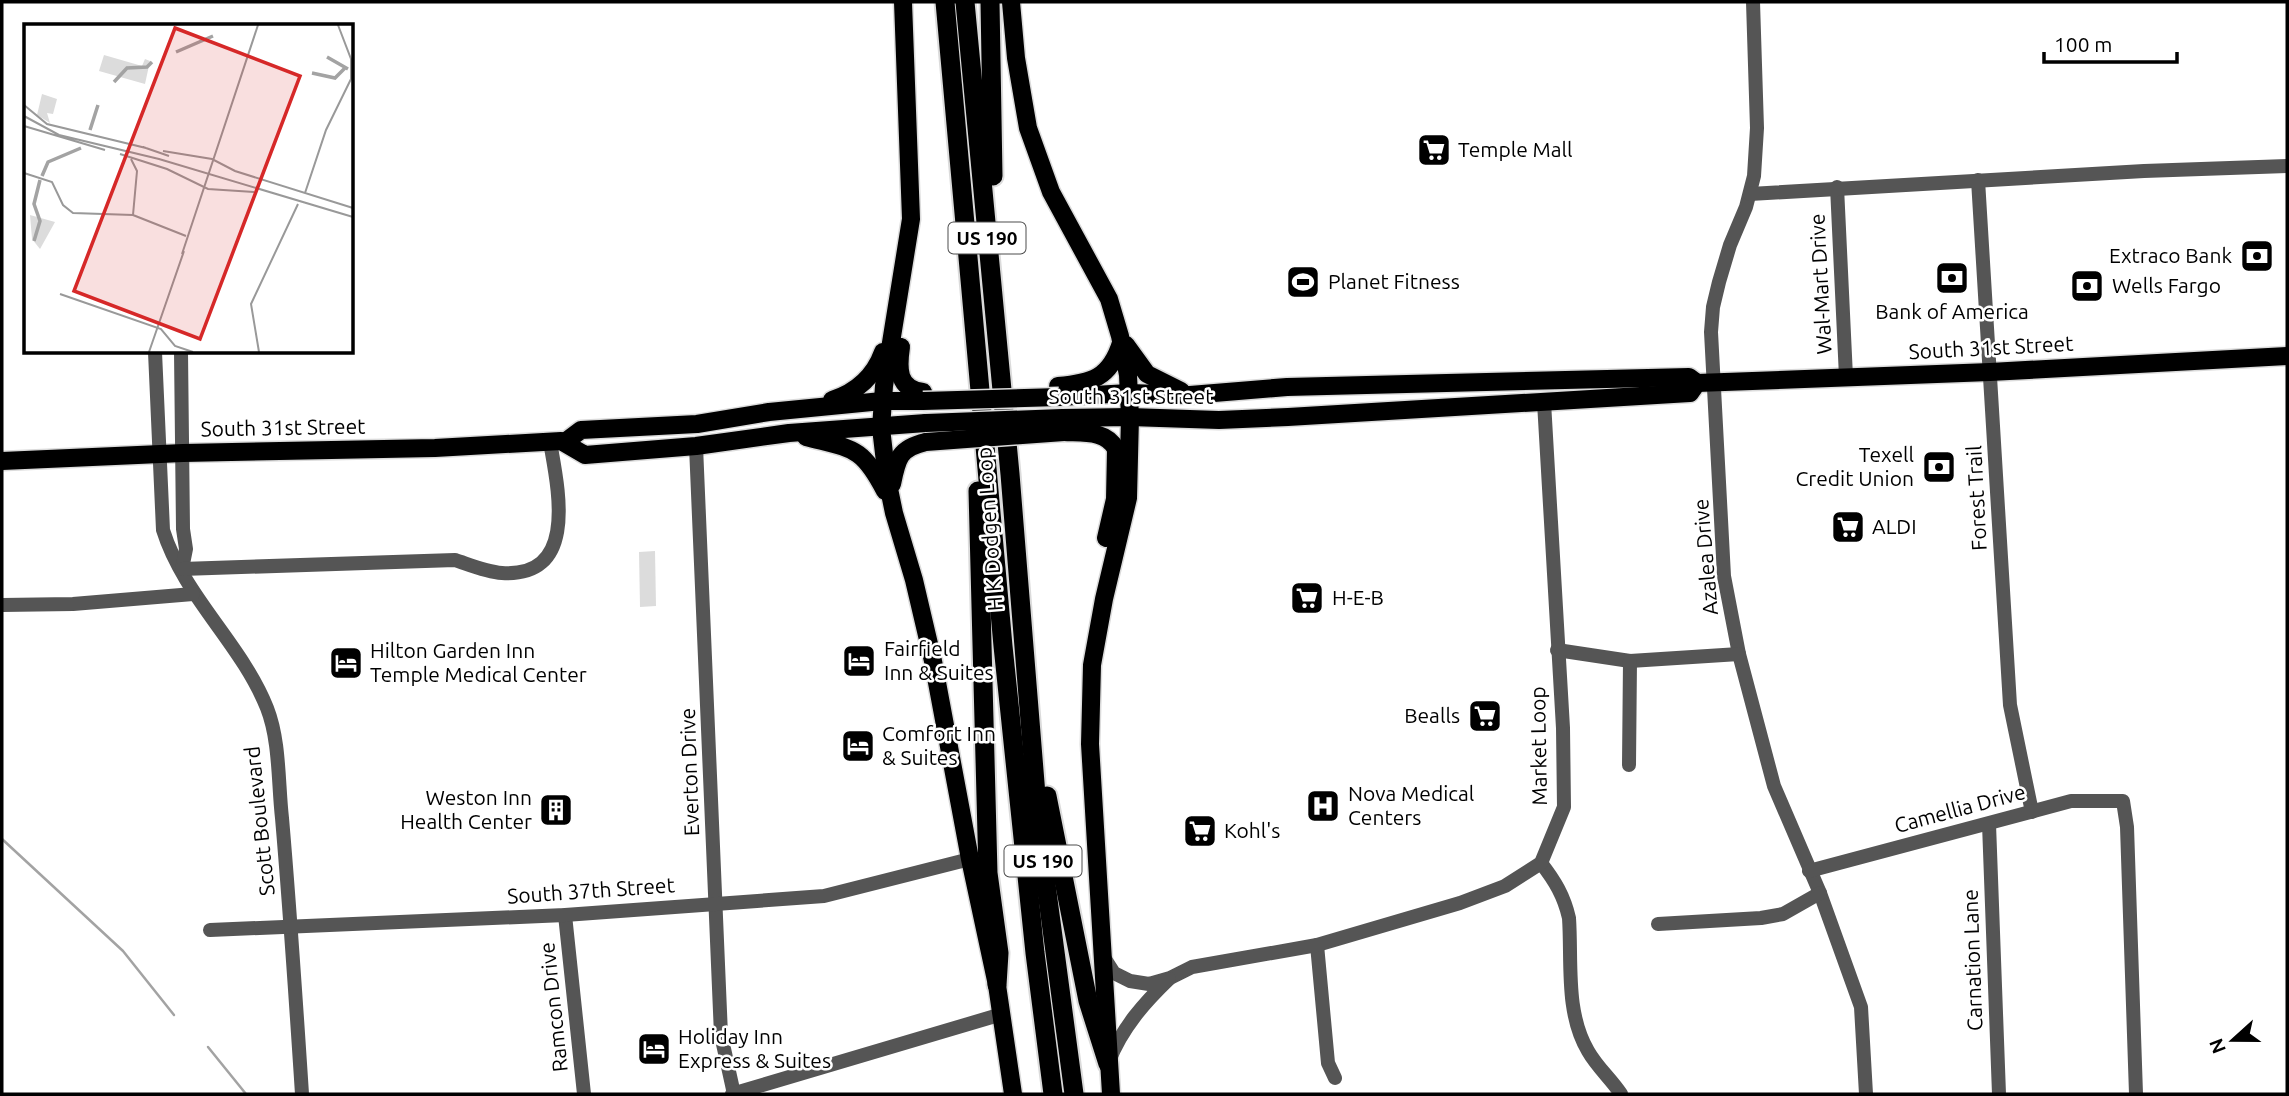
<svg xmlns="http://www.w3.org/2000/svg" width="2289" height="1096" font-family="Ubuntu,sans-serif">
	<style>
		.green { fill: #dcdcdc }
		.lines { fill: none; stroke-linecap: round; stroke-linejoin: round }
		.stream { stroke: #a3a3a3; stroke-width: 2.5 }
		.major-casing { stroke: #dbdbdb; stroke-width: 21 }
		.highway-casing { stroke: #dbdbdb; stroke-width: 23 }
		.minor { stroke: #555; stroke-width: 14 }
		.major { stroke: #000; stroke-width: 18 }
		.highway { stroke: #000; stroke-width: 19 }
		.major-bridge-casing { stroke: #dbdbdb; stroke-width: 21; stroke-linecap: butt }
		.major-bridge { stroke: #000; stroke-width: 18 }
		.labels { text-anchor: middle; stroke-width: 5; stroke-linejoin: round; paint-order: stroke }
		.shield { fill: #fff; stroke: #4c4c4c; stroke-width: 2 }
		.shield-label { font-size: 19px; font-weight: bold; fill: #000 }
		.poi-label { font-size: 21px; fill: #000; stroke: #fff; text-anchor: start }
		.street-label { font-size: 21px; fill: #000; stroke: #fff }
		.inset-river { fill: none; stroke: #a3a3a3; stroke-width: 3.5 }
		.inset-road { fill: none; stroke: #999; stroke-width: 2 }
		.view { fill: #d62828; fill-opacity: 0.15; stroke: #d62828; stroke-width: 3.5 }
		.inset-edge { fill: none; stroke: #000; stroke-width: 3.5 }
	</style>
	<rect width="100%" height="100%" fill="#fff"/>
	<polygon class="green" points="655,551 656,606 640,607 639,552"/>
	<g class="lines">
		<g class="stream">
			<polyline points="2,839 123,951 174,1015"/>
			<polyline points="208,1047 246,1094"/>
		</g>
		<defs>
			<g id="major">
				<polyline points="903,2 911,219 884,386 881,428 887,479 894,513 914,580 933,661 970,859 997,985 1013,1094"/>
				<polyline points="1011,2 1016,58 1028,128 1051,192 1109,299 1120,336 1128,375 1130,417 1128,498 1104,599 1092,665 1090,744 1111,1094"/>
				<polyline points="1126,345 1147,374 1181,391"/>
				<path d="M901 347C898 368 897 389 923 392"/>
				<path d="M1058 386C1092 383 1110 378 1121 343"/>
				<polyline points="1059,397 1129,393 1190,395 1287,387 1689,377 1697,383 1990,372 2287,356"/>
				<path d="M832 400C857 392 874 377 883 352"/>
				<polyline points="1062,418 1130,417 1219,420 1288,417 1690,393 1697,383"/>
				<path d="M1064 432C1083 433 1106 430 1116 449L1115 499 1106 538"/>
				<path d="M806 437C852 449 862 446 885 491"/>
				<polyline points="565,442 581,430 697,424 769,412 882,401 923,401"/>
				<polyline points="2,461 183,453 435,448 561,441 585,455 696,446 789,433 926,423"/>
				<path d="M892 484C897 459 899 448 926 442"/>
			</g>
			<g id="highway">
				<polyline points="945,2 1003,646 1035,953 1053,1094"/>
				<polyline points="965,2 1010,474 1039,832 1074,1094"/>
				<polyline points="990,2 993,176"/>
				<polyline points="978,491 988,873 999,953 997,985"/>
				<polyline points="1047,796 1088,1001 1108,1064"/>
			</g>
		</defs>
		<use href="#major" class="major-casing"/>
		<use href="#highway" class="highway-casing"/>
		<g class="minor">
			<polyline points="1753,2 1757,128 1754,176 1746,207 1730,245 1719,282 1713,307 1711,332 1724,576 1739,654 1774,786 1820,893 1861,1007 1866,1094"/>
			<polyline points="1978,180 2010,705 2032,812"/>
			<polyline points="1837,187 1846,377"/>
			<polyline points="1750,194 2144,171 2287,166"/>
			<path d="M155 352 163 530C184 597 241 643 267 708 280 741 278 783 282 818 290 910 296 1002 302 1094"/>
			<polyline points="181,352 183,529 186,549 182,569"/>
			<polyline points="696,446 721,1035 734,1094"/>
			<path d="M182 569 455 560C470 565 486 572 502 573 579 578 558 488 550 442"/>
			<polyline points="2,605 73,604 193,594"/>
			<polyline points="1557,650 1630,661 1739,654"/>
			<polyline points="1629,765 1630,661"/>
			<polyline points="1989,824 1999,1094"/>
			<path d="M1541 863C1555 881 1564 896 1569 918 1572 962 1565 1012 1588 1051 1597 1067 1611 1079 1621 1094"/>
			<polyline points="1809,871 2071,801 2123,801 2127,827 2136,1094"/>
			<polyline points="565,915 584,1094"/>
			<polyline points="1658,924 1761,918 1783,914 1820,893"/>
			<polyline points="210,930 565,915 824,896 970,859"/>
			<polyline points="1317,945 1328,1063 1335,1078"/>
			<polyline points="1103,956 1114,973 1130,981 1149,984 1170,978 1192,967 1317,945 1460,903 1505,886 1541,863 1564,807 1563,728 1544,402"/>
			<path d="M1109 1061C1122 1028 1144 1003 1169 979"/>
			<polyline points="732,1094 1002,1014"/>
		</g>
		<use href="#major" class="major"/>
		<use href="#highway" class="highway"/>
		<defs>
			<g id="major-bridge">
				<polyline points="923,401 1059,397"/>
				<polyline points="926,423 1062,418"/>
				<polyline points="926,442 1064,432"/>
			</g>
		</defs>
		<use href="#major-bridge" class="major-bridge-casing"/>
		<use href="#major-bridge" class="major-bridge"/>
	</g>
	<defs>
		<symbol id="supermarket-square" viewBox="-11 -11 22 22"><rect x="-9" y="-9" width="18" height="18" rx="4" fill="#000" stroke="#fff"/><path d="M-6-5.5h2.5l.6 2H6L4.5 2H-2.5L-4.4-4H-6ZM-1.5 3.2a1.3 1.3 0 1 0 .1 0ZM3 3.2a1.3 1.3 0 1 0 .1 0Z" fill="#fff"/></symbol>
		<symbol id="bank-square" viewBox="-11 -11 22 22"><rect x="-9" y="-9" width="18" height="18" rx="4" fill="#000" stroke="#fff"/><path d="M-6-4H6V4H-6ZM0-2.3a2.3 2.3 0 1 0 0 4.6a2.3 2.3 0 1 0 0-4.6Z" fill="#fff"/></symbol>
		<symbol id="stadium-square" viewBox="-11 -11 22 22"><rect x="-9" y="-9" width="18" height="18" rx="4" fill="#000" stroke="#fff"/><path d="M0-5a6.5 5 0 1 0 0 10a6.5 5 0 1 0 0-10ZM-3.5-1.8h7v3.6h-7Z" fill="#fff"/></symbol>
		<symbol id="hotel-square" viewBox="-11 -11 22 22"><rect x="-9" y="-9" width="18" height="18" rx="4" fill="#000" stroke="#fff"/><path d="M-6-4.5h1.5V1H6V5H4.5V3h-9V5H-6ZM-4 0a1.8 1.8 0 1 1 3.6 0ZM.5 0V-2.5h3Q6-2.5 6 0Z" fill="#fff"/></symbol>
		<symbol id="hospital-square" viewBox="-11 -11 22 22"><rect x="-9" y="-9" width="18" height="18" rx="4" fill="#000" stroke="#fff"/><path d="M-5-5h3v3.5h4V-5h3V5h-3V1.5h-4V5h-3Z" fill="#fff"/></symbol>
		<symbol id="building-square" viewBox="-11 -11 22 22"><rect x="-9" y="-9" width="18" height="18" rx="4" fill="#000" stroke="#fff"/><path d="M-4-6H4V6H1V3H-1V6H-4ZM-2.5-4.3h1.7v1.8h-1.7ZM.8-4.3h1.7v1.8H.8ZM-2.5-1h1.7V.8h-1.7ZM.8-1h1.7V.8H.8Z" fill="#fff"/></symbol>
	</defs>
	<g fill-rule="evenodd">
		<use href="#supermarket-square" x="1415" y="131" width="38" height="38"/>
		<use href="#bank-square" x="2238" y="237" width="38" height="38"/>
		<use href="#bank-square" x="1933" y="259" width="38" height="38"/>
		<use href="#stadium-square" x="1284" y="263" width="38" height="38"/>
		<use href="#bank-square" x="2068" y="267" width="38" height="38"/>
		<use href="#bank-square" x="1920" y="448" width="38" height="38"/>
		<use href="#supermarket-square" x="1829" y="508" width="38" height="38"/>
		<use href="#supermarket-square" x="1288" y="579" width="38" height="38"/>
		<use href="#hotel-square" x="840" y="642" width="38" height="38"/>
		<use href="#hotel-square" x="327" y="644" width="38" height="38"/>
		<use href="#supermarket-square" x="1466" y="697" width="38" height="38"/>
		<use href="#hotel-square" x="839" y="727" width="38" height="38"/>
		<use href="#hospital-square" x="1304" y="787" width="38" height="38"/>
		<use href="#building-square" x="537" y="791" width="38" height="38"/>
		<use href="#supermarket-square" x="1181" y="812" width="38" height="38"/>
		<use href="#hotel-square" x="635" y="1030" width="38" height="38"/>
	</g>
	<g class="labels">
		<g class="shield">
			<rect x="948.5" y="222.5" width="77" height="31" rx="5"/>
			<rect x="1004.5" y="845.5" width="77" height="31" rx="5"/>
		</g>
		<g class="shield-label">
			<text x="987" y="245">US 190</text>
			<text x="1043" y="868">US 190</text>
		</g>
		<g class="poi-label">
			<text x="1458" y="157">Temple Mall</text>
			<text x="2232" y="263" text-anchor="end">Extraco Bank</text>
			<text x="1328" y="289">Planet Fitness</text>
			<text x="2112" y="293">Wells Fargo</text>
			<text x="1952" y="319" text-anchor="middle">Bank of America</text>
			<text x="1914" y="462" text-anchor="end">Texell<tspan x="1914" dy="24">Credit Union</tspan></text>
			<text x="1872" y="534">ALDI</text>
			<text x="1332" y="605">H-E-B</text>
			<text x="884" y="656">Fairfield<tspan x="884" dy="24">Inn &amp; Suites</tspan></text>
			<text x="370" y="658">Hilton Garden Inn<tspan x="370" dy="24">Temple Medical Center</tspan></text>
			<text x="1460" y="723" text-anchor="end">Bealls</text>
			<text x="882" y="741">Comfort Inn<tspan x="882" dy="24">&amp; Suites</tspan></text>
			<text x="1348" y="801">Nova Medical<tspan x="1348" dy="24">Centers</tspan></text>
			<text x="532" y="805" text-anchor="end">Weston Inn<tspan x="532" dy="24">Health Center</tspan></text>
			<text x="1224" y="838">Kohl's</text>
			<text x="678" y="1044">Holiday Inn<tspan x="678" dy="24">Express &amp; Suites</tspan></text>
		</g>
		<g class="street-label">
			<text transform="translate(1821 284) rotate(-93)" y="7">Wal-Mart Drive</text>
			<text transform="translate(1991 348) rotate(-3)" y="7">South 31st Street</text>
			<text x="1131" y="404">South 31st Street</text>
			<text transform="translate(283 428) rotate(-1)" y="7">South 31st Street</text>
			<text transform="translate(1977 498) rotate(-93)" y="7">Forest Trail</text>
			<text transform="translate(990 529) rotate(-94)" y="7">H K Dodgen Loop</text>
			<text transform="translate(1706 557) rotate(-95)" y="7">Azalea Drive</text>
			<text transform="translate(1539 746) rotate(-91)" y="7">Market Loop</text>
			<text transform="translate(690 772) rotate(-92)" y="7">Everton Drive</text>
			<text transform="translate(1960 809) rotate(-15)" y="7">Camellia Drive</text>
			<text transform="translate(260 821) rotate(-96)" y="7">Scott Boulevard</text>
			<text transform="translate(591 891) rotate(-4)" y="7">South 37th Street</text>
			<text transform="translate(1973 960) rotate(-92)" y="7">Carnation Lane</text>
			<text transform="translate(554 1007) rotate(-96)" y="7">Ramcon Drive</text>
		</g>
	</g>
	<g transform="translate(24 24)">
		<rect width="329" height="329" fill="#fff"/>
		<path d="M80 31 118 42 121 35 126 37 121 60 75 47ZM18 70 33 75 29 90 23 89 26 99 13 91ZM6 191 31 198 16 225 8 215Z" fill="#dcdcdc"/>
		<path class="inset-river" d="M152 28 189 12M303 33 324 45M288 49 311 54 321 44M90 58 103 44 123 43 128 38M66 106 74 81M18 152 24 138 57 124M10 217 16 197 10 180 16 156"/>
		<path class="inset-road" d="M0 81 23 100 122 124M0 92 35 111 135 135 329 193M0 102 81 126M119 123 145 132M139 127 188 135 211 147 329 184M96 130 143 145 184 165 230 168M107 135 113 147 109 191 162 212M0 149 28 158 39 181 49 189 109 191M281 169 302 106 327 55V35L314 1M158 230 234 1M36 270 137 305 151 322 169 328M125 328 160 227M235 328 227 280 274 180"/>
		<path class="view" d="M151 4 276 52 176 315 50 267Z"/>
		<rect width="329" height="329" class="inset-edge"/>
	</g>
	<rect width="2289" height="1096" fill="none" stroke="#000000" stroke-width="7"/>
	<g transform="translate(2233 1040) rotate(249)" stroke="#ffffff" stroke-width="5" paint-order="stroke">
	<path d="M0-5L12 26L0 18L-12 26Z" fill="#000000"/>
	<text y="-10" font-size="19" font-weight="bold" text-anchor="middle" fill="#000000">N</text>
	</g>
	<path d="M2044 52v10h133v-10" fill="none" stroke="#000000" stroke-width="3.5"/>
	<text x="2054" y="52" font-size="21" fill="#000000" stroke="#ffffff" stroke-width="5" paint-order="stroke">100 m</text>
</svg>
